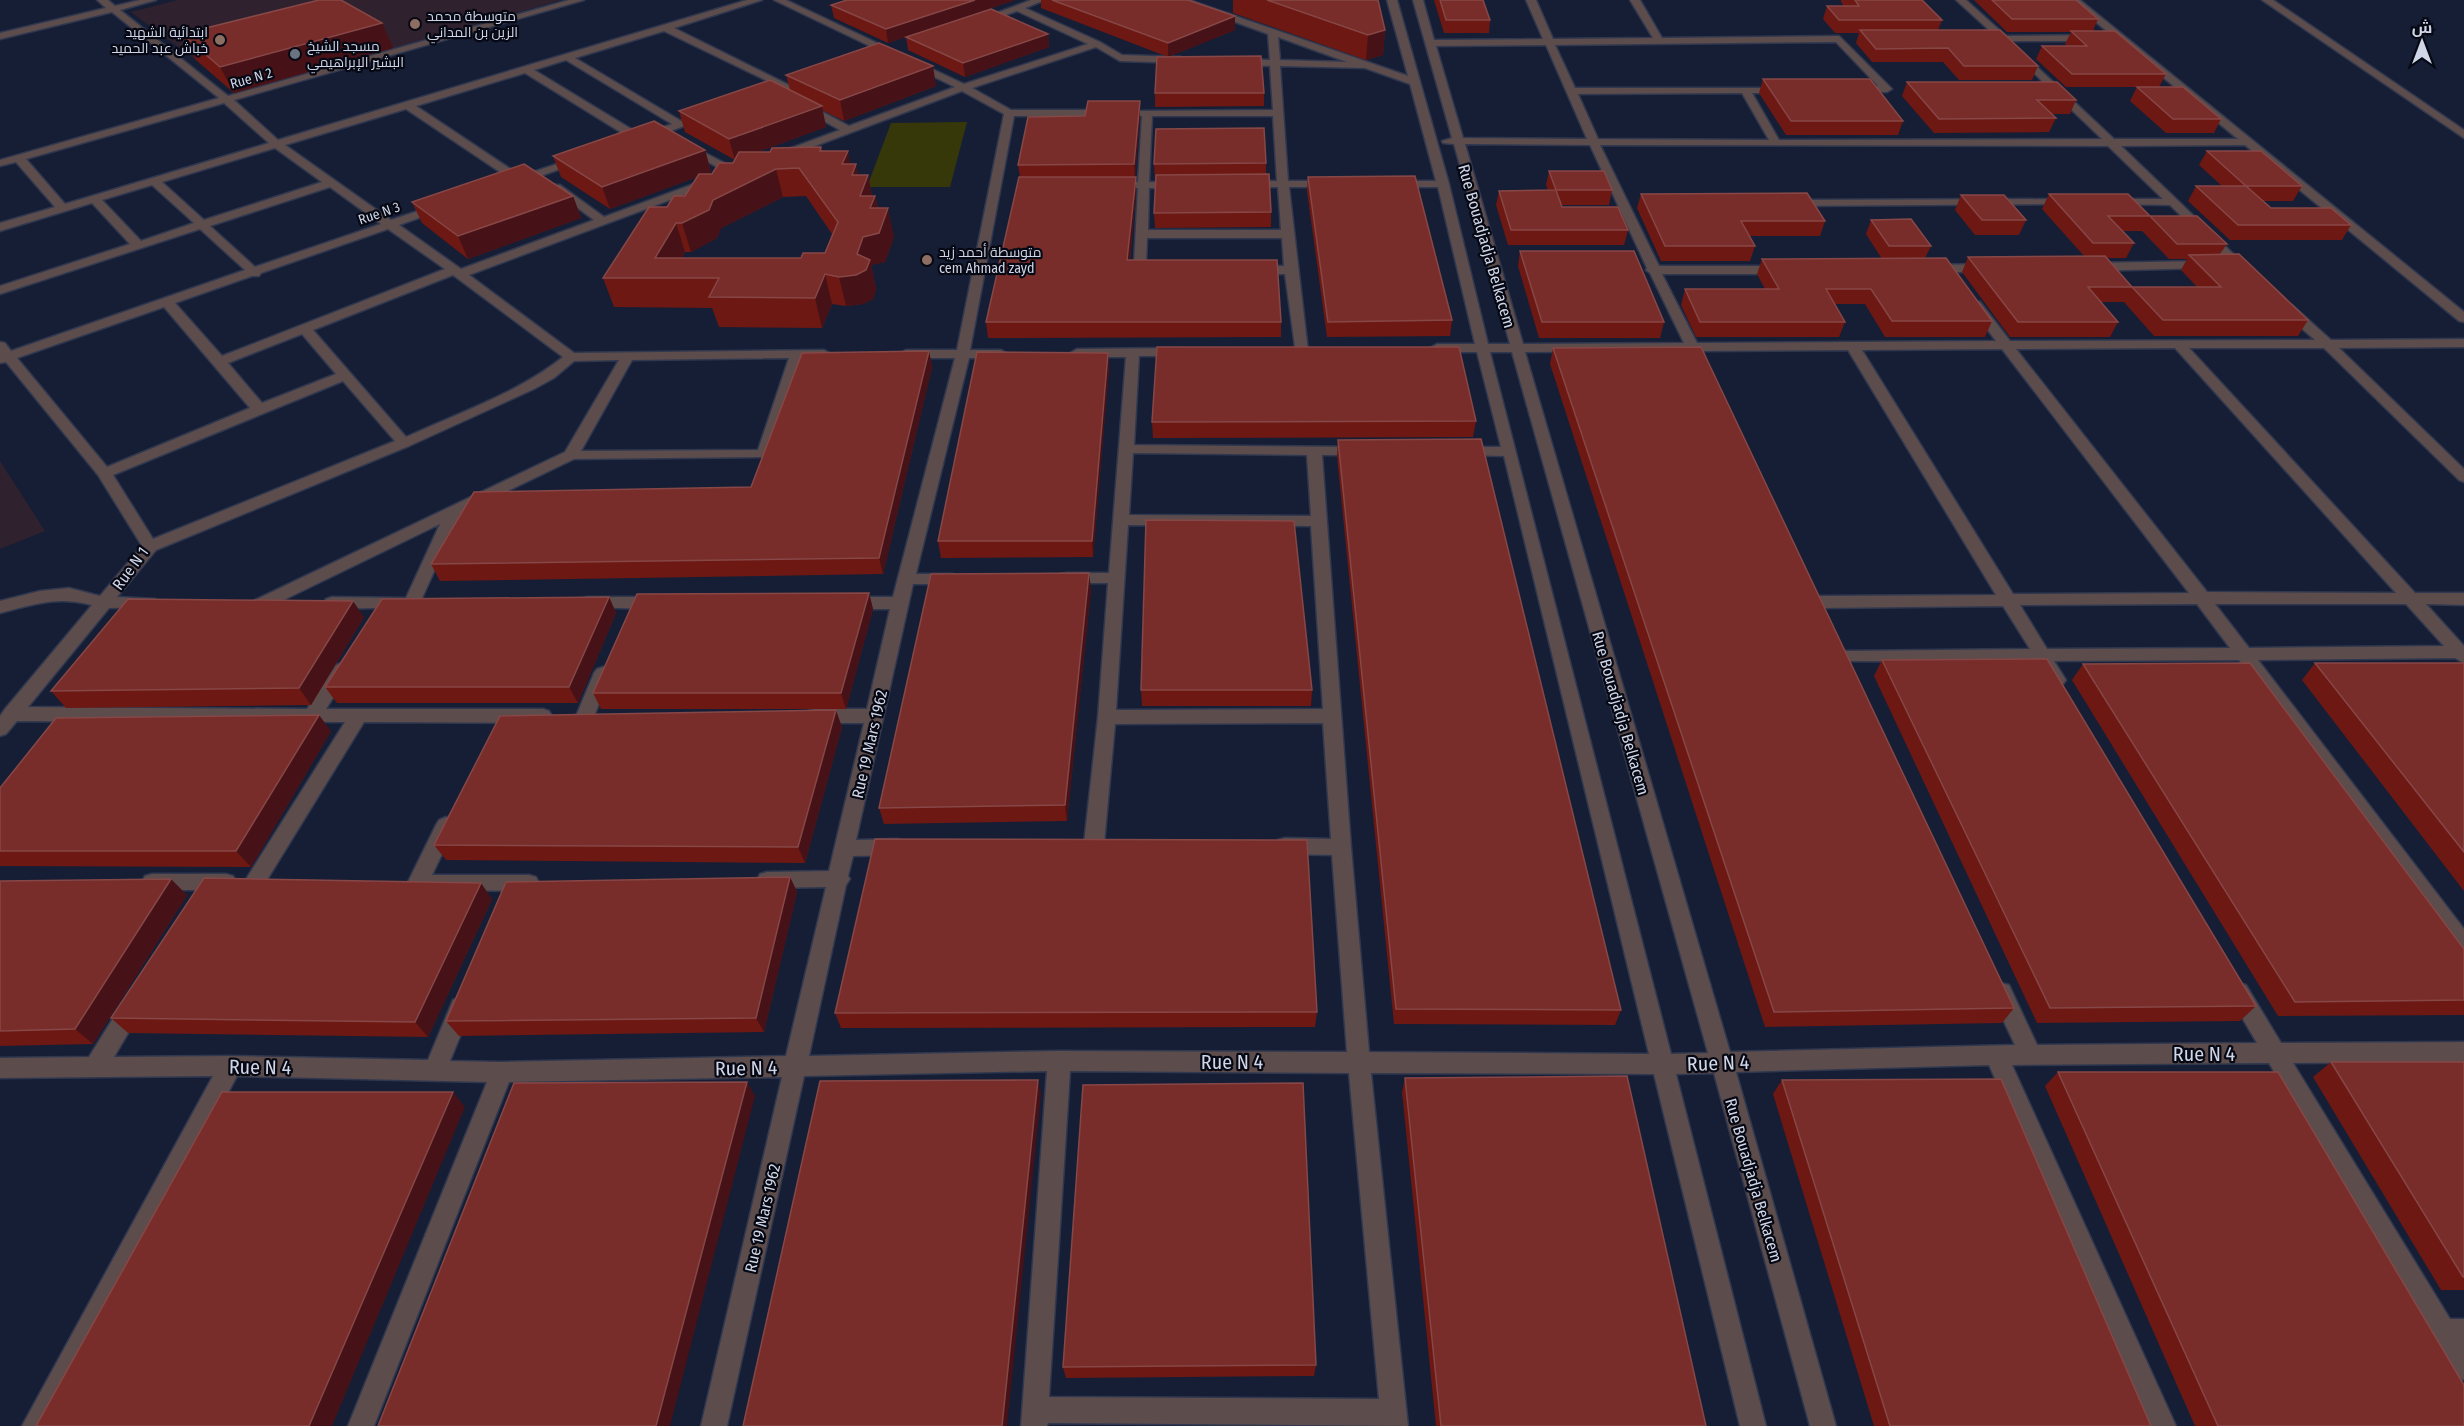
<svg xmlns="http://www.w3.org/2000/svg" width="2464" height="1426" font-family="'Fira Sans Condensed',Cairo,sans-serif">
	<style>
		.education { fill: #2f212d }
		.green { fill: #373809 }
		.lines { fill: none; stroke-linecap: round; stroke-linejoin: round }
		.minor-casing { stroke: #30384f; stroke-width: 3 }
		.minor { fill: #5c4c4c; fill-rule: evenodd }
		.wall { fill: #6d1813; fill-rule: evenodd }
		.shaded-wall { fill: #461217 }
		.building { fill: #782d2a; stroke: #864747; stroke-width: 1.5; fill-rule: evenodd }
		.education-dot { fill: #8d6e63; stroke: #060913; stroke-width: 2 }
		.worship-dot { fill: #6b7280; stroke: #060913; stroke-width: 2 }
		.labels { text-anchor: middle; stroke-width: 4.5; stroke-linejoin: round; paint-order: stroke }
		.far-poi-label { font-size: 14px; fill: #d0d6e7; stroke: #060913; text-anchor: start }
		.far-street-label { font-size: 14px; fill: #d0d6e7; stroke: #060913 }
		.street-label { font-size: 16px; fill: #d0d6e7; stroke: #060913 }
		.near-street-label { font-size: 20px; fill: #d0d6e7; stroke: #060913 }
	</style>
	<rect width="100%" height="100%" fill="#161e36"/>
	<g class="education">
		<polygon points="178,0 561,0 393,48 335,14 346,21 196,60 131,12"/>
		<polygon points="0,461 45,531 0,549"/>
	</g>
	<polygon class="green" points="967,122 950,187 867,187 891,123"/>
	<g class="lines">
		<defs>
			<g id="minor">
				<path d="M97 0H108L115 6 140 0H156L120 10 228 96 569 0H584L234 100 278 140 747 0H762L674 28 795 88 786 90 664 31 575 58 681 121 704 114 709 117 643 141H635L525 73 416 106 521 176 575 158 579 157 585 160 521 183H513L512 180 406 109 285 145 391 220 436 205H444V209L399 225 461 269 594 220 552 189V185H560L604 217 710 178H718V182L469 275 574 353 824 350 831 354 824 358H802L770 457 574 459 460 514 418 607 332 609 326 607 324 603 326 599 332 597 406 598 440 524 265 609H253L251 605 253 601 565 452 619 360 574 361 554 378 534 389 409 446 156 550 117 597 155 599 157 603 155 607 109 608 28 707 307 709 336 665 342 663 348 665 351 669 326 709H543L549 711 552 716 549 721 543 723 364 722 262 888 255 890 248 888 245 882 248 876 345 722 17 721 6 734 0 736V716L5 709 92 605C56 596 36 604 0 613V601L40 591 69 588 100 596 142 546 98 475 6 362 0 363V342L5 343 11 351 245 270 200 229 0 294V286L130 244 92 203 0 231V223L55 207 16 162 0 166V160L219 98 112 12 0 39V33L106 8ZM566 60 672 124 641 135 534 70ZM224 103 269 143 65 204 26 159ZM275 148 322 182 204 220 162 182ZM152 185 194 223 141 241 102 200ZM330 187 381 224 255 267 210 226ZM388 229 445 269 222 356 175 303 252 276H259L261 273ZM453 275 563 357C518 393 458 413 406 437L313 330ZM164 307 250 408 107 467 17 358ZM302 334 336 374 262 403 228 363ZM789 358 758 450 581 451 632 360ZM343 381 395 441 153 539 113 475Z"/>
				<path d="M774 0H786L964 84 1088 44 1017 11 980 24 975 21 1031 0H1045L1025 8 1100 42 1122 55 1181 57 1186 60 1181 63 1120 61 1096 47 972 88 1011 110H1109L1114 113 1109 116H1014L970 350H1001L1008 354 1001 358H969L916 574H952L958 575 960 579 958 583 952 584H913L856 840 897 839 904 841 907 847 904 853 897 855 853 856 848 876 850 879 846 885 809 1056 1059 1051 1347 1052 1332 855 1285 854 1278 852 1275 846 1278 840 1285 838 1331 839 1323 723 1115 724 1104 844 1101 850 1094 852 1087 850 1084 844 1098 717 1108 583H1067L1061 582 1059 578 1061 574 1067 573H1109L1126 357H1077L1070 353 1077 349 1181 348 1188 352 1181 356H1139L1134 445 1362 447 1369 451 1362 455H1322L1351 847 1369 1052 1649 1054 1504 456 1461 455 1454 451 1461 447H1501L1477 352H1437L1430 348 1437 344H1475L1438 187H1394L1388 184 1394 181H1436L1410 84 1365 68 1280 66 1288 181H1331L1337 184 1331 187H1289L1308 351 1301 355 1296 354 1285 274H1255L1249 270 1255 266H1284L1282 238H1147L1146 263 1162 267 1164 270 1158 274 1141 272 1134 264 1138 188H1112L1106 185 1112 182H1138L1142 116 1133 115V111L1273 110 1270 66 1238 65 1233 62 1238 59 1270 60 1268 34 1175 0H1189L1408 76 1387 0H1397L1449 184 1488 344H1510L1454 144 1443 143 1442 141 1452 138 1413 0H1423L1434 40 1543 39 1526 0H1536L1553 39 1653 38 1630 0H1640L1662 38 1839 36 1892 89 1887 92 1849 91 1848 89 1853 86H1878L1836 42 1555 45 1575 88H1788V92L1784 93H1752L1779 140 2102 139 2053 92 2039 91V87L2047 86 2014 53 2019 50 2114 139H2238L2069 0H2080L2464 312V322L2459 321 2245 145 2121 146 2248 268 2250 271 2244 275 2240 274 2170 205 2107 204V200L2111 199H2163L2108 146 1600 145 1659 266H1782L1788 270 1782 274H1662L1697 343 1996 341 1969 305 1975 301 1980 302 2010 341 2315 340 2282 311 2281 308 2287 304 2292 305 2331 340 2464 339V347L2339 348 2464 469V482L2459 480 2324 348H2189L2415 593H2464V605L2426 604 2464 646V663L2455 658 2258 660 2464 929V954L2457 951 2239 660 2054 661 2066 680 2063 684 2057 686 2051 684 2037 662 1839 661 1836 657 1839 653 1845 651 2030 649 2003 606 1820 608 1814 606 1812 602 1814 598 1820 596 1996 595 1848 350 1702 351 1704 355 1697 359 1692 358 1688 351 1525 352 1730 1052 2015 1045 1990 992 1993 985 2001 983 2009 985 2037 1045 2257 1043 2227 992 2230 985 2238 983 2246 985 2281 1043 2464 1042V1062L2293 1063 2450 1319H2464V1380L2455 1376 2269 1063 2012 1065 2176 1426H2149L1989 1065 1736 1072 1836 1426H1810L1714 1073 1676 1074 1766 1426H1740L1654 1074 1371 1073 1408 1426 1048 1423 1047 1426H1021L1047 1071 804 1076 727 1426H701L782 1077 509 1082 374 1426H348L487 1082 237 1076 50 1426H22L213 1076 0 1078V1058L89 1057 125 999 133 996 141 999 144 1006 114 1057 231 1056 428 1060 453 1000 461 997 469 1000 472 1007 450 1061 502 1062 786 1056 826 887 767 888 760 886 757 880 760 874 767 872 829 871 864 723H814L808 721 805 716 808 711 814 709H867L890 609H848L842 607 840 603 842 599 848 597H893L955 358H906L899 354 906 350H957L1004 114 962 91 783 158H775V154L840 130 800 108V104H808L849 126 955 87ZM1278 37 1347 62 1280 60ZM1546 45 1587 139 1463 138 1436 46ZM1742 93 1769 140 1598 139 1578 94ZM1152 116H1273L1277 181H1244L1238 184 1244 187H1278L1281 230H1148L1149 188H1181L1187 185 1181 182H1149ZM1465 144 1590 145 1647 268 1646 270 1650 273 1684 343 1523 344ZM2175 348 2396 593 2207 592 2016 349ZM2002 349 2189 593 2013 594 1862 350ZM1490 352H1512L1708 1053 1671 1054ZM1133 453 1307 455 1311 516 1129 515ZM1128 525 1311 526 1323 709 1116 710ZM2197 604 2230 648 2047 649 2020 605ZM2215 604H2406L2444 646 2249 648ZM1070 1071 1349 1073 1379 1399 1049 1397Z"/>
				<polygon points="1956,0 1966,0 2006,36 2092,35 2097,38 2092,41 2001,41"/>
				<polygon points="2262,0 2273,0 2464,130 2464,138"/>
				<polygon points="686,143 738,170 740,172 734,175 730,174 682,148 682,144"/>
				<polygon points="2068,199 2072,200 2072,204 1790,206 1784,203 1790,200"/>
				<polygon points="2205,261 2211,265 2209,268 2089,271 2083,267 2089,263"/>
				<polygon points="1986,264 1990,265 1992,268 1990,271 1930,273 1924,269 1930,265"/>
				<polygon points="587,597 656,597 662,599 664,603 662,607 656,609 581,607 579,603 581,599"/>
				<polygon points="603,667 609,669 612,673 594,716 591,721 585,723 579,721 576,716 594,673 597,669"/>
				<polygon points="446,817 453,820 456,825 432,875 529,875 536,877 539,883 536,889 529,891 434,890 426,886 418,890 411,888 408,882 436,825 439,820"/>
				<polygon points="152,874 226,874 233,876 236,882 233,888 226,890 152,890 145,888 142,882 145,876"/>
			</g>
		</defs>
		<use href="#minor" class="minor-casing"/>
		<use href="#minor" class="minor"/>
	</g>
	<g class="wall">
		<polygon points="1015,0 888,43 834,18 831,5"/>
		<polygon points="1041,0 1188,0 1235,16 1235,30 1168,57 1041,8"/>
		<polygon points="1233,0 1378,0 1385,30 1383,55 1366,60 1233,13"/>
		<polygon points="1434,0 1483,0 1490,20 1489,33 1444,33"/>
		<polygon points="1841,0 1922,0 1942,20 1938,30 2038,66 2032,80 1959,80 1943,62 1872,62 1856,43 1859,33 1835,33 1823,19 1827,6 1844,6 1841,2"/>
		<polygon points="1974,0 2076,0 2098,19 2093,31 2166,74 2159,87 2066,87 2036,59 2042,46 2067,46 2065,44 2071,32 2007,32"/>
		<polygon points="382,23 393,48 234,93 196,60 182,34"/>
		<polygon points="1048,34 1049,47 965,77 908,50 906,37"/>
		<path d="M786 75 936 86 844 121 822 110 826 127 757 152H770L821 147 822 151 851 164 859 175H868L872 196H875L878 208 894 237 885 262 871 265 876 289 873 299 863 304 846 306 832 304 822 328 719 327 712 308 614 307 603 278 667 207 685 196 697 177 610 209 561 177 553 156 705 150 711 172 704 174H712L733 163 735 160 685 132 679 111 790 90ZM806 196 832 234 825 253 801 258H682L685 252H691L717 238 721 228 783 197Z"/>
		<polygon points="1763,79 1903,121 1898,135 1786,135 1759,93"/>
		<polygon points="1907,82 2076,100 2070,114 2051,114 2056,118 2049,132 1934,133 1902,96"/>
		<polygon points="2137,87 2221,119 2214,133 2166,133 2130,101"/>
		<polygon points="1155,93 1264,93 1264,106 1155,107"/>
		<polygon points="1140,115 1135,177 1136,192 1130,260 1281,322 1281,337 988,338 986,322 1020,177 1018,165 1085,116"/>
		<polygon points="2207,151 2302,186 2293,201 2263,201 2271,208 2351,225 2342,240 2230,240 2188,201 2196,186 2222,186 2199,165"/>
		<polygon points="1266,163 1266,174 1271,212 1271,227 1155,228 1154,213 1156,179 1155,179 1154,164"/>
		<polygon points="1549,171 1612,190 1609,205 1561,205 1562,207 1628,230 1624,245 1508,245 1496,205 1499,191 1548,190 1546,185"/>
		<polygon points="1308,177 1452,320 1450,336 1327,337 1307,191"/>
		<polygon points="1641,194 1825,221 1820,236 1750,236 1755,246 1750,261 1661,261 1637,208"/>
		<path d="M2049 194 2150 216 2227 244 2220 254 2308 320 2298 336H2154L2124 302H2101L2118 322 2110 337H2010L1962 272 1968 257 2084 256 2042 209ZM2122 231H2142L2169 259H2187L2181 270 2197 287H2132L2106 258H2126L2134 243Z"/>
		<polygon points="1961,195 2026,220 2019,235 1975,235 1955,210"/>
		<polygon points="573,196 581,218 468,259 422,223 412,202"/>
		<polygon points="1871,220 1931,246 1925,258 1992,321 1985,337 1885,337 1865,304 1835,304 1845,322 1839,337 1696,337 1681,305 1685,289 1765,289 1757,274 1762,259 1882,259 1866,234"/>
		<polygon points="1520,251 1664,322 1660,338 1539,338 1518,266"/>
		<polygon points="1553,348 2014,1008 2002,1023 1765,1027 1550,364"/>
		<polygon points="929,351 932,367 883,574 440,581 431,564 751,487"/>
		<polygon points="1108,353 1109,368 1093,557 941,558 938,541"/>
		<polygon points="1476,421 1473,437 1153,438 1152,422"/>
		<polygon points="1338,440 1621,1010 1615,1025 1394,1024 1337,456"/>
		<polygon points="1091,589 1067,821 884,824 879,808"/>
		<polygon points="869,593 873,609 846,709 601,709 593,693"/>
		<polygon points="609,597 616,613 578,703 337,703 325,687"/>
		<polygon points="364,617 311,705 66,708 51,691"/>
		<polygon points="1882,660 2256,1006 2240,1021 2037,1023 1874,676"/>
		<polygon points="2315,663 2464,663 2464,891 2302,680"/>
		<polygon points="2083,664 2464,949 2464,1015 2278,1016 2072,680"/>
		<polygon points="1141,690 1312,690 1311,706 1142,706"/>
		<polygon points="842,727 805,863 446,860 434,845"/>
		<polygon points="331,731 251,867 0,866 0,788"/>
		<polygon points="790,877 797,892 764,1032 459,1036 446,1021"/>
		<polygon points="0,881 187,895 93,1044 0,1046"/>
		<polygon points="492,899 428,1037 128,1033 111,1018"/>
		<polygon points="1317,1012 1315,1027 841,1028 835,1013"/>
		<polygon points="2331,1062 2464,1062 2464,1290 2441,1290 2313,1077"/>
		<polygon points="2058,1072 2464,1426 2195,1426 2045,1086"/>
		<polygon points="1405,1078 1706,1426 1436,1426 1402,1092"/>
		<polygon points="1782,1080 2151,1426 1874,1426 1773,1094"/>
		<polygon points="1316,1365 1314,1376 1066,1378 1063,1367"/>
	</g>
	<g class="shaded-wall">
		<polygon points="975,0 1015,0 888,43 886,29"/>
		<polygon points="1235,16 1235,30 1168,57 1168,43"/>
		<polygon points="382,23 393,48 234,93 220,67"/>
		<polygon points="1385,30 1383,55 1366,60 1368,35"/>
		<polygon points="1048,34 1049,47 965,77 963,63"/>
		<polygon points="933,66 936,86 844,121 840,100"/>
		<polygon points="1140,101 1140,115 1135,178 1134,164"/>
		<polygon points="822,106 826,127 735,160 729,139"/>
		<polygon points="705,150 711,172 610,209 602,187"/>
		<polygon points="848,151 852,173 856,164 862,191 868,175 873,201 875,196 881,224 888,208 894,237 885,262 871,265 876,289 873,299 863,304 846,306 839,277 857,254 842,164"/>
		<polygon points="776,169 783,197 721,228 717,238 691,252 682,223 713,200"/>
		<polygon points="1136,177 1136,192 1128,276 1127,260"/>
		<polygon points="573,196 581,218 468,259 458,236"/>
		<polygon points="676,223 685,252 670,278 655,258"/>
		<polygon points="825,274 832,304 822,328 815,298"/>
		<polygon points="929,351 932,367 883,574 879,558"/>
		<polygon points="1108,353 1109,368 1093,557 1092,541"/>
		<polygon points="1089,573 1091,589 1067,821 1065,805"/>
		<polygon points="869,593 873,609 846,709 841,693"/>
		<polygon points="609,597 616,613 578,703 569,687"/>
		<polygon points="353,601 364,617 311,705 299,688"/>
		<polygon points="836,710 842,727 805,863 798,847"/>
		<polygon points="319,715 331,731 251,867 236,851"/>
		<polygon points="790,877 797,892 764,1032 756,1018"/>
		<polygon points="171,879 187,895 93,1044 75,1029"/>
		<polygon points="481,883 492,899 428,1037 415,1022"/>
		<polygon points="1038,1080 1041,1094 1007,1426 1002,1426"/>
		<polygon points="747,1082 755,1096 670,1426 656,1426"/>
		<polygon points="453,1092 465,1107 332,1426 309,1426"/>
	</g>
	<g class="building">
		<polygon points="319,0 341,0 382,23 220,67 182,34"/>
		<polygon points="847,0 975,0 886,29 831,5"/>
		<polygon points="1052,0 1188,0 1235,16 1168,43"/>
		<polygon points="1267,0 1378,0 1385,30 1368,35"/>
		<polygon points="1440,0 1483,0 1490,20 1446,20"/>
		<polygon points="1855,0 1922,0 1942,20 1839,20 1827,6 1859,6"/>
		<polygon points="1992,0 2076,0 2098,19 2012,19"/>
		<polygon points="991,9 1048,34 963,63 906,37"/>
		<polygon points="1860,30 2000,30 2038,66 1964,66 1948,48 1876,49"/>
		<polygon points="2071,31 2115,31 2166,74 2072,74 2042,46 2087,46"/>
		<polygon points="879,43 933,66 840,100 786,75"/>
		<polygon points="1261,56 1264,93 1155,93 1157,57"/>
		<polygon points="1763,79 1870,79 1903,121 1791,121"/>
		<polygon points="770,80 822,106 729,139 679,111"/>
		<polygon points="1907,82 2057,82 2076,100 2037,100 2056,118 1939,119"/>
		<polygon points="2137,87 2183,87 2221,119 2173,119"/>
		<polygon points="1088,101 1140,101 1134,164 1018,165 1028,117 1085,116"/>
		<polygon points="654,121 705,150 602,187 553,156"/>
		<polygon points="1264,128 1266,163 1154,164 1156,129"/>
		<path d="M821 147 820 151H848L842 164H856L852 175H868L860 196H875L870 208H888L879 233 863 237 857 254 870 260 866 270 856 275 839 277 825 274 815 298 709 297 719 278H603L649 207H667L674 196H685L699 174H712L719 163H733L739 152H770L772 148ZM799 168 838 222 825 253H803L801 258H655L676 223H682L709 210 713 200 776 169Z"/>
		<polygon points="2207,151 2261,151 2302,186 2246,186 2271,208 2331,208 2351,225 2238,225 2196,186 2246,186"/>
		<polygon points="524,164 573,196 458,236 412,202"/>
		<polygon points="1549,171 1604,171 1612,190 1556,190 1562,207 1618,207 1628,230 1511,230 1499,191 1556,190"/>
		<polygon points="1269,174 1271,212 1154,213 1156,175"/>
		<polygon points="1415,176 1452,320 1328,322 1308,177"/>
		<polygon points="1019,177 1136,177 1127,260 1277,260 1281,322 986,322"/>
		<polygon points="1807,193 1825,221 1741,221 1755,246 1665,246 1641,194"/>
		<polygon points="2049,194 2128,194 2150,216 2197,216 2227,244 2177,244 2150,216 2108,216 2134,243 2093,243"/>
		<polygon points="1961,195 2004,195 2026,220 1982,220"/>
		<polygon points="1911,219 1931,246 1889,246 1871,220"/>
		<polygon points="1520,251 1634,251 1664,322 1542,322"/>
		<polygon points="2239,254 2308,320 2163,320 2132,287 2221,287 2189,255"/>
		<polygon points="2105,256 2132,287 2088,287 2118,322 2018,322 1968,257"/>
		<polygon points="1946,258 1992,321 1892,321 1871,289 1826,289 1845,322 1700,322 1685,289 1779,289 1762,259"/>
		<polygon points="1157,347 1459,347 1476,421 1152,422"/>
		<polygon points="1701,347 2014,1008 1774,1012 1553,348"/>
		<polygon points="929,351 879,558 431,564 474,492 751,487 802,353"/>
		<polygon points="977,352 1108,353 1092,541 938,541"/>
		<polygon points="1481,439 1621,1010 1396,1009 1338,440"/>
		<polygon points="1146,520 1294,521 1312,690 1141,690"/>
		<polygon points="1089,573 1065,805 879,808 931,574"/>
		<polygon points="869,593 841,693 593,693 637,594"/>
		<polygon points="609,597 569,687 325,687 382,599"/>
		<polygon points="128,599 353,601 299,688 51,691"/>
		<polygon points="2047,659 2256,1006 2050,1008 1882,660"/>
		<polygon points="2250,663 2464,949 2464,1000 2295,1002 2083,664"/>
		<polygon points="2315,663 2464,663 2464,852"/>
		<polygon points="836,710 798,847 434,845 500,716"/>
		<polygon points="319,715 236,851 0,851 0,788 56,718"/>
		<polygon points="875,839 1307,840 1317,1012 835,1013"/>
		<polygon points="790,877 756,1018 446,1021 506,882"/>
		<polygon points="204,878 481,883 415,1022 111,1018"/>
		<polygon points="171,879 75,1029 0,1031 0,881"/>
		<polygon points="2331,1062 2464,1062 2464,1277 2463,1277"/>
		<polygon points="2058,1072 2278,1072 2464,1385 2464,1426 2218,1426"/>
		<polygon points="1627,1076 1706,1426 1441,1426 1405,1078"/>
		<polygon points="2001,1079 2151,1426 1890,1426 1782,1080"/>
		<polygon points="1038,1080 1002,1426 743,1426 820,1081"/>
		<polygon points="747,1082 656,1426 378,1426 514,1083"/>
		<polygon points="1303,1083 1316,1365 1063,1367 1083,1085"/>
		<polygon points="222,1092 453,1092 309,1426 36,1426"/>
	</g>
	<g class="education-dot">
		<circle cx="415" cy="24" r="6"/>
		<circle cx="220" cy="40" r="6"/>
		<circle cx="927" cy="260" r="6"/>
	</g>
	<circle class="worship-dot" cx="295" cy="54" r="6"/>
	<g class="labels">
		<g class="far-poi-label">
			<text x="427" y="21">متوسطة محمد<tspan x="427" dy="16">الزين بن المداني</tspan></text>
			<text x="208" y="37" text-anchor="end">ابتدائية الشهيد<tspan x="208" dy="16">خباش عبد الحميد</tspan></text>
			<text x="307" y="51">مسجد الشيخ<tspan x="307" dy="16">البشير الإبراهيمي</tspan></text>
			<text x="939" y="257">متوسطة أحمد زيد<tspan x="939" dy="16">cem Ahmad zayd</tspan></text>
		</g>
		<g class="far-street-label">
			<text transform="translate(251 78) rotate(-16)" y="5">Rue N 2</text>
			<text transform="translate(379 213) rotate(-19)" y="5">Rue N 3</text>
		</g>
		<g class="street-label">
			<text transform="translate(1487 246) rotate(74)" y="6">Rue Bouadjadja Belkacem</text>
			<text transform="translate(130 568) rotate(-54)" y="6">Rue N 1</text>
			<text transform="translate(1621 713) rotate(74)" y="6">Rue Bouadjadja Belkacem</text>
			<text transform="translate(869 744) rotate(-77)" y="6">Rue 19 Mars 1962</text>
			<text transform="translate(1754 1180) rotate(74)" y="6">Rue Bouadjadja Belkacem</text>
			<text transform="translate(762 1218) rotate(-77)" y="6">Rue 19 Mars 1962</text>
		</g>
		<g class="near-street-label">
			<text x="2204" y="1061">Rue N 4</text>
			<text x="1232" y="1069">Rue N 4</text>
			<text transform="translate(1718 1063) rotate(-2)" y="7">Rue N 4</text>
			<text transform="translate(260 1067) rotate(1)" y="7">Rue N 4</text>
			<text transform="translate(746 1068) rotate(-1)" y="7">Rue N 4</text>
		</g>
	</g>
	<g transform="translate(2422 42)" stroke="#060913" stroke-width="4.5" paint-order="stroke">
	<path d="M0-4.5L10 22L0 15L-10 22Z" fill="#d0d6e7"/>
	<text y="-9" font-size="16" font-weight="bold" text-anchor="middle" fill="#d0d6e7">ش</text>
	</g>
</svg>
